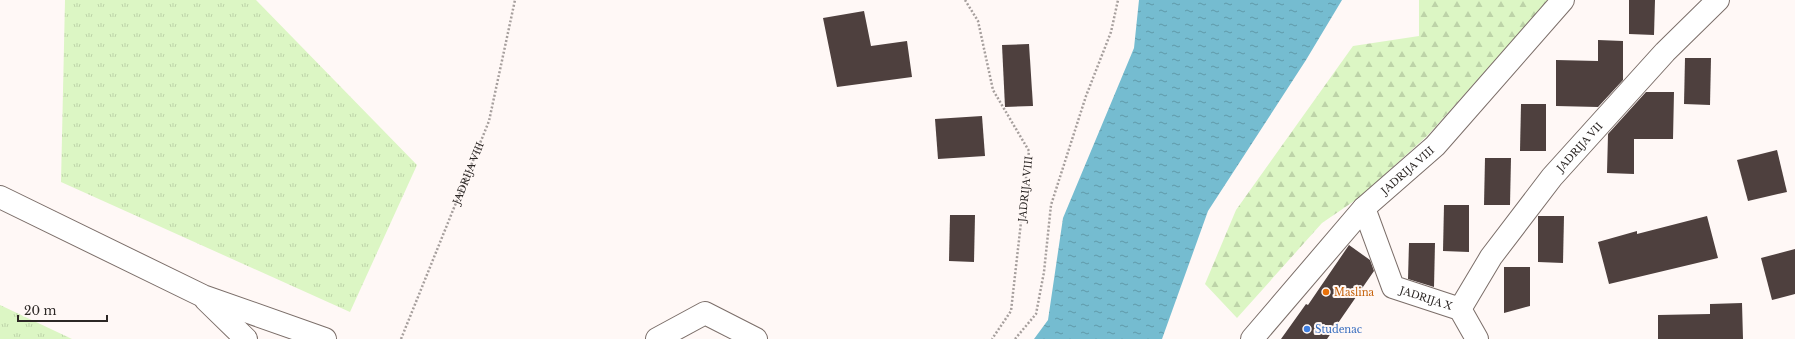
<svg xmlns="http://www.w3.org/2000/svg" width="1795" height="339" font-family="'Libre Baskerville',serif">
	<style>
		.grass { fill: url(#grass-tufts) }
		.forest { fill: url(#forest-firs) }
		.water { fill: url(#water-ripples) }
		.building { fill: #4e403e }
		.lines { fill: none; stroke-linecap: round; stroke-linejoin: round }
		.minor-casing { stroke: #7b6e69; stroke-width: 24 }
		.path { stroke: #a69f9d; stroke-width: 2.5; stroke-dasharray: 2 2; stroke-linecap: butt }
		.minor { stroke: #fff; stroke-width: 22 }
		.food-dot { fill: #e8710a; stroke: #fff8f6; stroke-width: 1.5 }
		.shop-dot { fill: #3f7fe0; stroke: #fff8f6; stroke-width: 1.5 }
		.labels { text-anchor: middle; stroke-width: 4; stroke-linejoin: round; paint-order: stroke }
		.street-label { font-size: 10px; fill: #2c2725; stroke: #fff8f6 }
		.food-label { font-size: 10px; fill: #c56008; stroke: #fff8f6; text-anchor: start }
		.shop-label { font-size: 10px; fill: #366cbe; stroke: #fff8f6; text-anchor: start }
	</style>
	<defs>
		<pattern id="grass-tufts" width="24" height="20" patternUnits="userSpaceOnUse"><rect width="24" height="20" fill="#dcf6c4"/><path d="M3 7l-1-3M5 7V3M7 7l1-3M15 17l-1-3M17 17v-4M19 17l1-3" fill="none" stroke="#bdd3a8"/></pattern>
		<pattern id="forest-firs" width="22" height="20" patternUnits="userSpaceOnUse"><rect width="22" height="20" fill="#dcf6c4"/><path d="M5 1l3.5 6h-7zM16 11l3.5 6h-7z" fill="#bdd3a8"/></pattern>
		<pattern id="water-ripples" width="26" height="14" patternUnits="userSpaceOnUse"><rect width="26" height="14" fill="#75bcd0"/><path d="M2 4q2-2 4 0t4 0M15 11q2-2 4 0t4 0" fill="none" stroke="#6099a9"/></pattern>
	</defs>
	<rect width="100%" height="100%" fill="#fff8f6"/>
	<g class="grass">
		<polygon points="65,0 256,0 417,165 350,312 61,182"/>
		<polygon points="0,305 72,339 0,339"/>
	</g>
	<polygon class="forest" points="1419,0 1549,0 1428,135 1360,197 1322,223 1237,318 1205,284 1236,210 1353,46 1419,36"/>
	<polygon class="water" points="1139,0 1342,0 1306,60 1208,211 1162,339 1034,339 1048,320 1063,218 1134,48"/>
	<g class="building">
		<polygon points="1629,0 1655,0 1654,35 1629,34"/>
		<polygon points="864,11 871,46 907,41 912,77 837,87 823,18"/>
		<polygon points="1598,40 1623,41 1623,80 1598,107 1556,106 1556,60 1598,61"/>
		<polygon points="1029,44 1033,106 1005,107 1002,45"/>
		<polygon points="1685,58 1711,58 1710,105 1684,104"/>
		<polygon points="1646,92 1674,92 1673,139 1634,139 1634,174 1607,173 1608,134"/>
		<polygon points="1521,104 1546,104 1546,151 1520,151"/>
		<polygon points="982,116 985,156 938,159 935,119"/>
		<polygon points="1777,150 1787,192 1748,201 1737,160"/>
		<polygon points="1485,158 1511,158 1510,205 1484,205"/>
		<polygon points="1444,205 1469,205 1469,252 1443,251"/>
		<polygon points="950,215 975,215 974,262 949,261"/>
		<polygon points="1538,216 1564,216 1563,263 1538,262"/>
		<polygon points="1707,216 1718,258 1609,284 1598,242 1637,231 1637,234"/>
		<polygon points="1409,243 1435,243 1434,287 1408,279"/>
		<polygon points="1349,245 1370,260 1374,271 1327,339 1281,339 1306,304 1308,305"/>
		<polygon points="1795,249 1795,294 1772,300 1761,258"/>
		<polygon points="1504,267 1530,267 1530,306 1504,313"/>
		<polygon points="1742,303 1743,339 1658,339 1658,315 1710,314 1710,304"/>
	</g>
	<g class="lines">
		<defs>
			<g id="minor">
				<polyline points="0,197 203,296 325,339"/>
				<path id="s2" d="M1364 208 1393 287 1460 309 1477 339"/>
				<polyline points="206,300 246,339"/>
				<path id="s3" d="M1460 309 1491 257 1552 177 1665 52 1718 0"/>
				<polyline points="657,339 705,313 756,339"/>
				<path id="s4" d="M1252 339 1364 208 1435 146 1563 0"/>
			</g>
		</defs>
		<use href="#minor" class="minor-casing"/>
		<g class="path">
			<polyline points="965,0 978,21 993,90 1029,151 1011,311 992,339"/>
			<path id="s1" d="M401 339 489 121 515 0"/>
			<polyline points="1015,339 1036,314 1044,272 1051,205 1086,96 1111,32 1118,0"/>
		</g>
		<use href="#minor" class="minor"/>
	</g>
	<circle class="food-dot" cx="1326" cy="292" r="4"/>
	<circle class="shop-dot" cx="1307" cy="329" r="4"/>
	<g class="labels">
		<g class="street-label">
			<text dy="4" stroke="none"><textPath href="#s3" startOffset="202">JADRIJA VII</textPath></text>
			<text dy="4" stroke="none"><textPath href="#s4" startOffset="230">JADRIJA VIII</textPath></text>
			<text dy="4" stroke="none"><textPath href="#s1" startOffset="179">JADRIJA VIII</textPath></text>
			<text transform="translate(1025 189) rotate(-84)" y="4">JADRIJA VIII</text>
			<text dy="4" stroke="none"><textPath href="#s2" startOffset="119">JADRIJA X</textPath></text>
		</g>
		<g class="food-label">
			<text x="1334" y="296">Maslina</text>
		</g>
		<g class="shop-label">
			<text x="1315" y="333">Studenac</text>
		</g>
	</g>
	<path d="M18 315v6h89v-6" fill="none" stroke="#2c2725" stroke-width="2"/>
	<text x="24" y="315" font-size="12" fill="#2c2725" stroke="#fff8f6" stroke-width="3" paint-order="stroke">20 m</text>
</svg>
